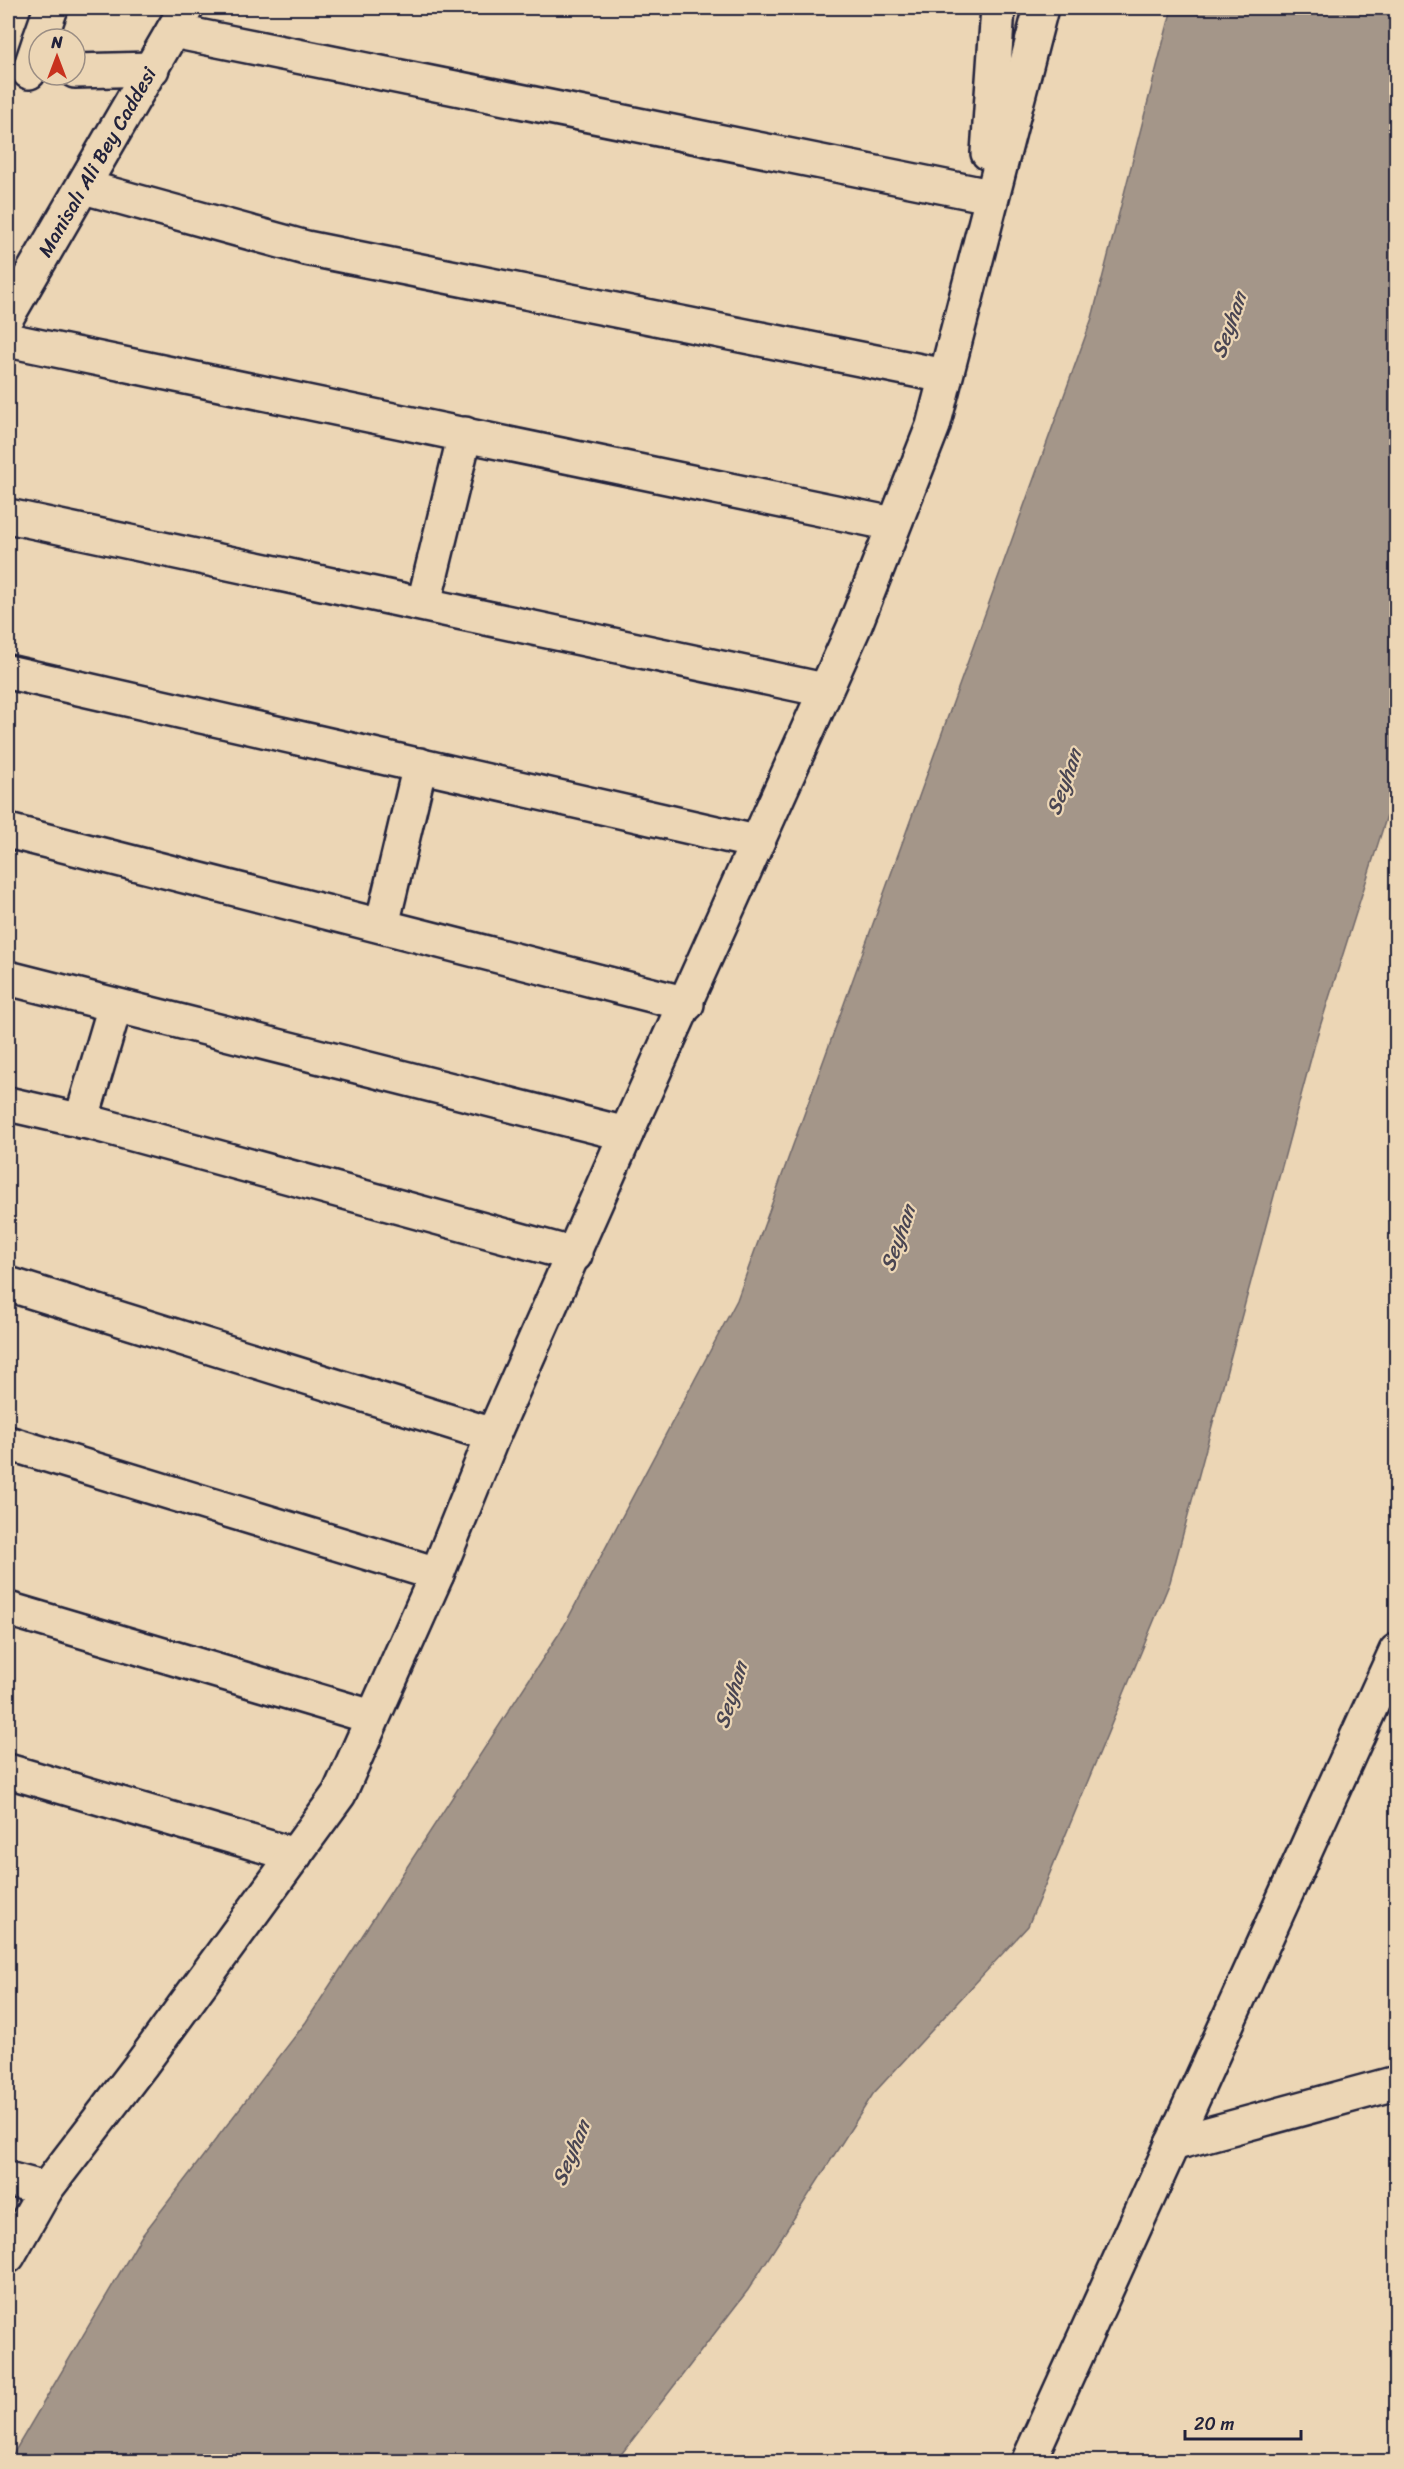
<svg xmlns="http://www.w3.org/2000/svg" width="1404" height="2469" font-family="Sriracha,sans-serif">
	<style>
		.water { fill: #a49689; stroke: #70686a; stroke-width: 1.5 }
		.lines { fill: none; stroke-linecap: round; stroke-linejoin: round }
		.minor-casing { stroke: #22223b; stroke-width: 38 }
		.tertiary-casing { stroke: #22223b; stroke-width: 38 }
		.secondary-casing { stroke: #22223b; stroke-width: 38 }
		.minor { stroke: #ecd6b5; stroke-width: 33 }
		.tertiary { stroke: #ecd6b5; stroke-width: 33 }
		.secondary { stroke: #ecd6b5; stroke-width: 33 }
		.labels { text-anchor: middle; stroke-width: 4.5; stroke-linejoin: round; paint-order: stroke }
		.street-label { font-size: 20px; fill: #22223b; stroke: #ecd6b5 }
		.water-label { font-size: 21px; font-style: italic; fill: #494552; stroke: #ecd6b5 }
	</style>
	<rect width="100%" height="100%" fill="#ecd6b5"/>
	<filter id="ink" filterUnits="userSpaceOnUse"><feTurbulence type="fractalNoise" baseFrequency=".0167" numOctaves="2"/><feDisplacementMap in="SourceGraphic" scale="12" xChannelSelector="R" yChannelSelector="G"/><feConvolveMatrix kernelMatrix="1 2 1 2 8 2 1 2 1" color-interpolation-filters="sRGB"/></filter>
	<g filter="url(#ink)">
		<polygon class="water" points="1172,8 1396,8 1396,787 1317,1036 1170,1582 1028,1926 873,2094 748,2290 616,2461 9,2461 141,2237 306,2022 564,1626 737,1300 1092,318"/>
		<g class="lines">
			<defs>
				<g id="minor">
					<polyline points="173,31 985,195"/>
					<polyline points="40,39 51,8"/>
					<polyline points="75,71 152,69"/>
					<polyline points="29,72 39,42"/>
					<polyline points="84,187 306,248 945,376"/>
					<polyline points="8,340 893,524"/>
					<polyline points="8,516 824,690"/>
					<polyline points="424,603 465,434"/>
					<polyline points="8,672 756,842"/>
					<polyline points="8,831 687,1004"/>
					<polyline points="382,925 420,765"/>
					<polyline points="8,978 626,1134"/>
					<polyline points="8,1104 96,1124 575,1255"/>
					<polyline points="81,1121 115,1006"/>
					<polyline points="8,1284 493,1435"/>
					<polyline points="8,1443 437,1574"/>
					<polyline points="8,1609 372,1717"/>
					<polyline points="8,1771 295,1855"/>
					<polyline points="1172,2144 1396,2083"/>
					<polyline points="8,2179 46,2189"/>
				</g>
				<g id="tertiary">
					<polyline points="988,153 998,8"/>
					<polyline points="8,2256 46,2189 141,2065 339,1794 437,1574 493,1435 626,1134 855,625 933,426 1041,8"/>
				</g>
				<g id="secondary">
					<path id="s1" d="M8 315 186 8"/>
					<polyline points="1028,2462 1396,1651"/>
				</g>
			</defs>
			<use href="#minor" class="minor-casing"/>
			<use href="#tertiary" class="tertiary-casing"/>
			<use href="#secondary" class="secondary-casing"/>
			<use href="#minor" class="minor"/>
			<use href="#tertiary" class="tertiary"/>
			<use href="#secondary" class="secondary"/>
		</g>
	</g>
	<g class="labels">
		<g class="street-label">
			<text dy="7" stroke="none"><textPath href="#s1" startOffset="177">Manisalı Ali Bey Caddesi</textPath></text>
		</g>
		<g class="water-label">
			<text transform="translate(1229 325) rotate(-70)" y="7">Seyhan</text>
			<text transform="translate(1064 782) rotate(-70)" y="7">Seyhan</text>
			<text transform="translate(898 1238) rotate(-70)" y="7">Seyhan</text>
			<text transform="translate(731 1695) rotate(-72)" y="7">Seyhan</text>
			<text transform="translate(571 2153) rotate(-67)" y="7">Seyhan</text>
		</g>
	</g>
	<rect width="1404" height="2469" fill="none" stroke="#ecd6b5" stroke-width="30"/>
	<rect x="15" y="15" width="1374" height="2439" fill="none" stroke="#22223b" stroke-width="2" filter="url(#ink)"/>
	<g transform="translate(57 57)"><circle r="28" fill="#ecd6b5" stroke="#9b8e84" stroke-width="1.5"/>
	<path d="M0-4.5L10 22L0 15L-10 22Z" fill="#c8321e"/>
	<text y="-9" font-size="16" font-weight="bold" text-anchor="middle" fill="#22223b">N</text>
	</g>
	<path d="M1185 2430v9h116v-9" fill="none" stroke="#22223b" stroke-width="3"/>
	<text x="1194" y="2430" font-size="18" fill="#22223b" stroke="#ecd6b5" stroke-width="4.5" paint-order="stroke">20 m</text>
</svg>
